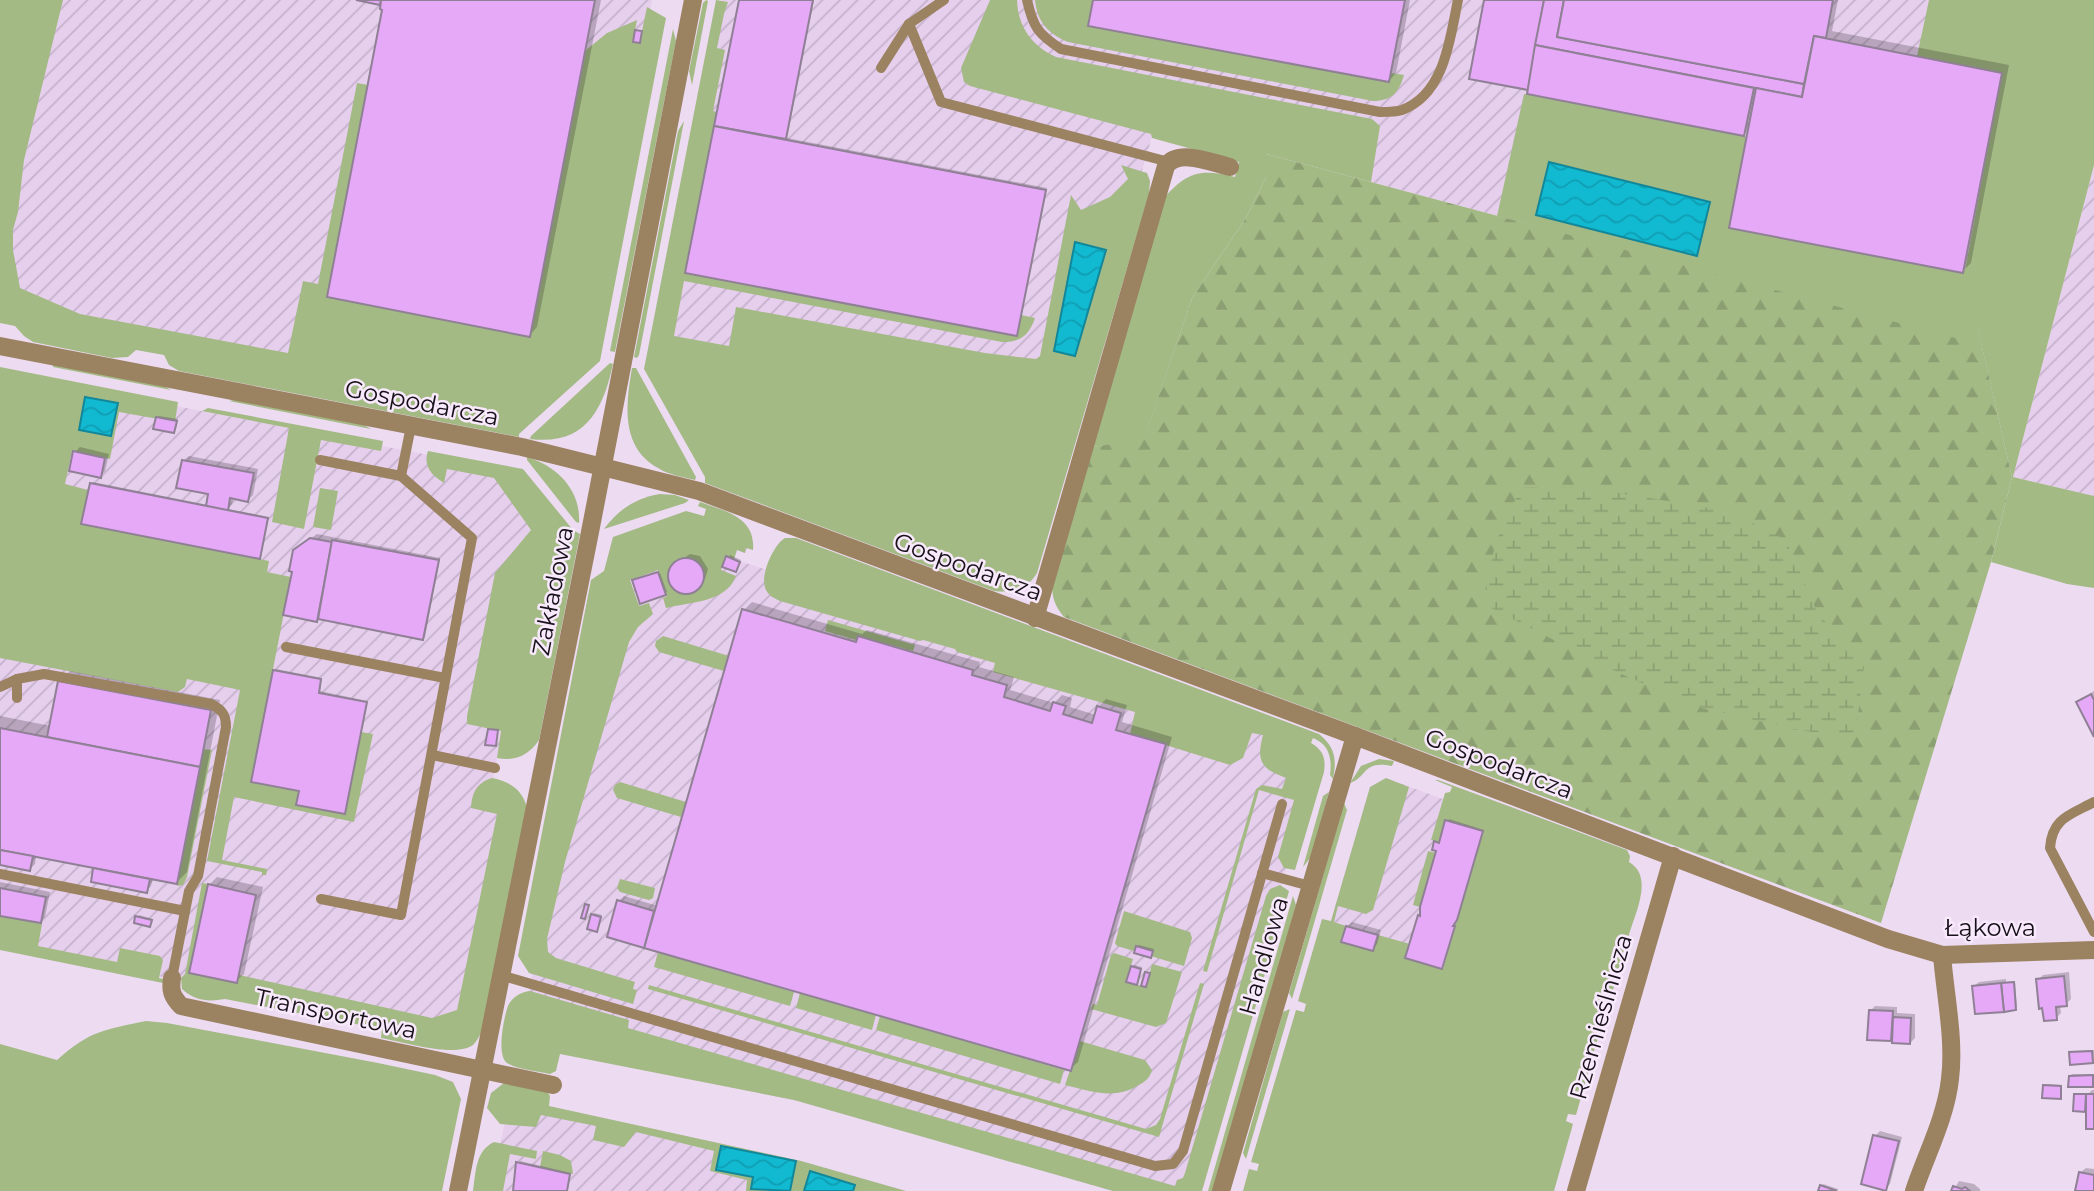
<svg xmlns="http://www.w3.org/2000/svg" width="2094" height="1191" font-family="Montserrat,sans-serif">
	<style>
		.industrial { fill: url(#industrial-furrows) }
		.green { fill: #a4ba85 }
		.forest { fill: url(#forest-firs) }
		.wetland { fill: url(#wetland-marsh) }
		.water { fill: url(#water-waves); stroke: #13879a; stroke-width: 2 }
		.shadow { fill: #0003 }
		.building { fill: #e5a9f7; stroke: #908095; stroke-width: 2 }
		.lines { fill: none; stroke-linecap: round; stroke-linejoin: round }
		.lane { stroke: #9b8261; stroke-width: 10 }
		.street { stroke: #9b8261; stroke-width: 18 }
		.labels { text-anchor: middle; stroke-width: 5; stroke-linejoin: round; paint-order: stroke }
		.street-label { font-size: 24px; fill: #171119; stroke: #f8e9fc }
	</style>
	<defs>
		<pattern id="industrial-furrows" width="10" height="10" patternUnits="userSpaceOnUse" patternTransform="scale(1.75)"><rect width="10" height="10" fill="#e6cfed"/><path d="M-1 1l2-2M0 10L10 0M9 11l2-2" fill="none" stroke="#c5b1cb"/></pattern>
		<pattern id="forest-firs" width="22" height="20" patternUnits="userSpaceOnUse" patternTransform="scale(1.75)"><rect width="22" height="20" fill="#a4ba85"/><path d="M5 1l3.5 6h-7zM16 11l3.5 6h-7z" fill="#8c9f72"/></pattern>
		<pattern id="wetland-marsh" width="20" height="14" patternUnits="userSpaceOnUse" patternTransform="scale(1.75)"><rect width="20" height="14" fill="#a4ba85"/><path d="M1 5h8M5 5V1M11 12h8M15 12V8" fill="none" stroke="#8c9f72"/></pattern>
		<pattern id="water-waves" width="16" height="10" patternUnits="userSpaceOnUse" patternTransform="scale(1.75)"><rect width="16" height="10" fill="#11b9d1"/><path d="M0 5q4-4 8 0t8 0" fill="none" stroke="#109eb3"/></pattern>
	</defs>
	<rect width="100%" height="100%" fill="#eddbf2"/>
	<g class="industrial">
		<polygon points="0,0 652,0 649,16 511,413 0,314"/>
		<polygon points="722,0 2062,0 1959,340 1156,124 1083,366 651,368"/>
		<polygon points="2094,165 2094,496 2013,477"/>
		<polygon points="31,378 501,469 557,551 519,750 497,758 493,779 510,795 466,1022 449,1033 0,945 0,469 15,389"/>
		<polygon points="750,540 745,553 737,550 734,559 1305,748 1286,869 1192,1191 1113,1191 794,1100 533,1048 521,1030 613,563"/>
		<polygon points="1386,778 1510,824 1452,984 1323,948 1370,787"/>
		<polygon points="510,1098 801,1161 906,1191 490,1191"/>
	</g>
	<g class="green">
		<polygon points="0,0 63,0 24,160 18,212 13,230 13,250 20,288 80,314 288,353 303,281 318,284 357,83 368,85 530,337 586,50 607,33 637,20 635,30 642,31 647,7 666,18 600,361 519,434 519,437 179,371 169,365 164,355 136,350 128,357 112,358 33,342 24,336 15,326 0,323"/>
		<polygon points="706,0 708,1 692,85 689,71 703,3"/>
		<path d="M716 0 728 2 724 14 717 48 725 50 713 111 717 112 686 273 1017 336 1021 315 1035 318C1029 336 1020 342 1002 342L684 281 674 336 729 346 736 307 985 353 1036 359 1040 356 1071 195 1081 210 1110 197 1128 179 1121 165 1147 173 1150 181 1149 194 1037 573C1027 590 1012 593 994 591L705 483V477L644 369Z"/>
		<path d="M990 0H1017C1018 27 1032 46 1056 57L1372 119 1380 126 1371 182 1266 154V177L1246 218 1192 298 1144 440 1092 447 1165 197C1188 171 1202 169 1235 177L1239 162 1152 138 1151 134 970 86 964 82 961 68Z"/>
		<path d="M1035 0H1095L1091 26 1389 82 1391 73 1404 75C1399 92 1392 101 1373 101L1068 42C1048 34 1037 21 1035 0Z"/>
		<polygon points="1929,0 2094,0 2094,165 2013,477 2094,496 2094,588 2067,584 1991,562 2012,477 1978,330 1959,340 1497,216 1524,94 1747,137 1730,228 1965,270 2002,73 1917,56"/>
		<polygon points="673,29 676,41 615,352 610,351"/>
		<polygon points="684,121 639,355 637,358 634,357 678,131"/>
		<path d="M610 363 613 364C603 410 585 446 530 439L531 436Z"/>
		<polygon points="53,364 164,386 171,390 53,367"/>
		<polygon points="0,367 178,402 175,422 119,412 110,459 72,451 65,484 88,490 82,524 269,561 267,572 291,577 251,782 299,791 296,805 344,814 361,732 373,734 354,822 234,797 222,860 267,869 266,875 262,875 262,872 207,861 240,690 187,679 185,687 178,692 0,658"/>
		<path d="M632 368H636L696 477 695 480C683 477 669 475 658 468 620 447 626 403 632 368Z"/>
		<polygon points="234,400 364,425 371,429 229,401"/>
		<polygon points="208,408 383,441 381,451 321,440 304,529 272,522 289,428 202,411"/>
		<path d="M428 451 523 469 573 530 580 534 539 740C529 755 515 762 497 758L501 731 467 724V716L495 573 531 530 494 478 447 469 444 483C431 475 423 466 428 451Z"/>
		<path d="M527 457C557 466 581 490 579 523L576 522 527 460Z"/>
		<polygon points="320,488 338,491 331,530 313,527"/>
		<path d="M660 494 675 495 689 500 685 503 604 529C619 509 636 498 660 494Z"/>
		<path d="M700 502C725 511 756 517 753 550L746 548 745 553 737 550 734 559 726 557 721 570 736 576C726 603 689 602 666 608L663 598 667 596 658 570 630 580 639 606 649 603 653 614 638 627 629 642 565 862 547 939 548 952 556 958 635 982 633 989 637 990 633 1004 529 973 518 956 591 580 604 571 613 537 686 511 704 516 706 509 698 506Z"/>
		<path d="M785 538H796L1319 734C1335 747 1337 759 1333 779L1330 775C1332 759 1330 745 1313 738L1311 743C1323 750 1326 758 1324 772L1295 870 1284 868 1278 857 1294 800 1259 790 1207 972 1203 971 1256 789 1262 785 1282 789 1286 778C1261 769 1256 761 1263 735L1252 733 1243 758 1230 765 1130 734 1135 712 993 672 995 663 957 652 955 649 923 640 920 641 780 601C774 598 769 596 766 590 759 577 773 545 785 538Z"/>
		<polygon points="828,620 915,645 913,651 858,636 856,640 825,631"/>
		<polygon points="663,636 729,656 724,671 659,652 655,646 656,641"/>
		<polygon points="203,749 212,750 187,877 183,885 177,886"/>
		<path d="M1379 759 1394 761 1392 766C1362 760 1368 777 1350 783L1361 766Z"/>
		<path d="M492 778C509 781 523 790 527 808L482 1031C480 1035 477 1041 473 1045 455 1058 403 1042 381 1038L382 1029 225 999C208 1002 195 1001 182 989L181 978 185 974 202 883 208 884 190 973 237 983 239 975 432 1018 457 1010 497 814 471 808C472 793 476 783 492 778Z"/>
		<path d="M1386 778 1409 787 1373 910 1366 914 1338 906 1334 922 1346 926 1341 942 1373 951 1378 935 1410 944 1406 958 1443 969 1482 831 1446 820 1439 842 1431 840 1445 793 1450 792 1452 787 1435 780H1438L1627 850 1630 856 1629 862C1655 877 1634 915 1628 938L1619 936 1617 943 1625 946 1610 1001 1601 999 1599 1006 1606 1009 1576 1115 1568 1114 1566 1121 1573 1124 1554 1191H1243L1249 1169 1257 1171 1259 1164 1251 1162 1296 1010 1304 1012 1306 1004 1298 1001 1322 919 1331 921 1370 787Z"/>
		<polygon points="620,782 686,802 681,817 617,798 613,790 615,785"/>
		<polygon points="1329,792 1311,857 1303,867 1323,796"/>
		<polygon points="1344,803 1347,810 1292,999 1289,993"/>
		<polygon points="1428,851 1436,853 1420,907 1413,905"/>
		<polygon points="620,879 655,888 653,898 649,900 620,892 617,888"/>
		<path d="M1280 885 1289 891 1202 1191H1113L794 1100 560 1054 556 1071 550 1074C537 1071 518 1070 507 1063 496 1055 504 1017 508 1006 512 997 521 992 530 991L629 1020 628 1028 1175 1186 1177 1180 1183 1178 1185 1173 1266 896 1270 889Z"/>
		<polygon points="1293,896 1296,905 1293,916 1213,1191 1208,1191"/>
		<polygon points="1124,911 1190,932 1192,938 1184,966 1117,946 1115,943"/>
		<polygon points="0,916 42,924 38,946 117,962 120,948 160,956 163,960 159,978 163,979 163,983 0,950"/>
		<polygon points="658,952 794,992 790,1006 654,967"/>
		<polygon points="1114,953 1133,959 1126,982 1146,987 1152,964 1182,972 1166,1023 1156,1027 1091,1009 1093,1004 1097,1005 1111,955"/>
		<polygon points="1200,983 1204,984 1159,1137 648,989 649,985 1146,1129 1156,1125 1160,1119"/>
		<polygon points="800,993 876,1015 872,1030 796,1008"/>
		<polygon points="1290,1009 1246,1159 1243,1153 1283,1012"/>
		<polygon points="880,1016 1064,1070 1060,1084 876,1030"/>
		<path d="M146 1021 167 1023 378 1063 435 1075 453 1082 461 1099 442 1191H0V1044L57 1060C91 1030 104 1030 146 1021Z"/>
		<path d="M1080 1041 1145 1060 1152 1070C1150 1078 1145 1082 1137 1086 1114 1100 1089 1091 1065 1085Z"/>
		<polygon points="504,1083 547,1091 550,1096 549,1106 801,1161 906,1191 746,1191 747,1180 710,1171 714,1151 636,1132 624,1147 593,1140 596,1126 541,1115 536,1127 500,1124 487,1108 491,1093"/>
		<path d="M494 1142 537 1151 536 1159 510 1154 503 1191H473C476 1172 475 1151 494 1142Z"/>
		<polygon points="543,1151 560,1155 571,1161 573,1174 540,1167"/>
	</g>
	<path class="forest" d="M1266 154 1959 339 1978 329 2012 477 1991 562 1881 923 1064 617C1055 606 1052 598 1052 584L1092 447 1144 439 1192 298 1246 218 1266 177Z"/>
	<path class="wetland" d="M1523 487 1588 488 1729 511 1786 540 1817 612 1864 667 1855 738 1799 730 1697 707 1619 673 1485 605C1490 556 1497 529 1523 487Z"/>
	<g class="water">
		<polygon points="1549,162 1710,202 1697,256 1536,215"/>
		<polygon points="1075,242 1106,250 1075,356 1054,351"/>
		<polygon points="85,397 118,403 111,436 79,430"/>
		<polygon points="721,1146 796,1161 790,1191 751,1189 753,1177 716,1170"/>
		<polygon points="810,1171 855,1185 853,1191 804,1191"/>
	</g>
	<g class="shadow">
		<polygon points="366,0 601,0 537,327 530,335 382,3"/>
		<polygon points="741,0 814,0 787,138 1047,188 1017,334 687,271"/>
		<polygon points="1095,0 1410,0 1396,73 1389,81"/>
		<polygon points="1486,0 1838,0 1832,31 2009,65 1971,263 1963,271 1750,128 1744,135 1530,85"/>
		<polygon points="159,416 178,419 176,429 174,431 157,418"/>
		<polygon points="80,447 109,454 105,471 100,476 75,452"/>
		<polygon points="189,456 258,469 253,495 248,500 234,497 232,504 228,509 269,517 260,557 91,484 93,482 208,505 210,493 184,460"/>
		<polygon points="317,534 440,558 425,637 423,639 319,618 317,620 300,546"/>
		<polygon points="690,554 700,556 708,569 705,579 687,592 676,589 670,580 672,569 675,564"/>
		<polygon points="730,555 741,560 736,570 728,557"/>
		<polygon points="660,573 667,592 665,593 634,582"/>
		<polygon points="752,602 862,634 867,630 980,662 979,667 1014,677 1010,690 1054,703 1062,695 1072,698 1070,707 1096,715 1098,707 1106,699 1127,705 1122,722 1172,737 1078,1062 1070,1069 609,936 619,901 624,896 658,906 744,610"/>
		<polygon points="276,669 322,678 320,691 367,701 344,812 301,790 274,671"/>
		<polygon points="70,671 220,700 187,872 177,882 153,878 151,886 147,891 93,881 96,867 36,855 35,864 30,869 0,863 0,716 51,726 59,682"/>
		<polygon points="2094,691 2094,733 2078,702"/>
		<polygon points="1449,819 1484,830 1442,967 1419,916 1438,850 1436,842 1441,842"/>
		<polygon points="217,877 263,887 244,974 236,981 209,885"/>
		<polygon points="0,882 50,892 45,917 40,922 0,914"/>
		<polygon points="594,913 602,915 597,930 592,915"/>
		<polygon points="139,915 153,919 152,923 150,925 137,917"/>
		<polygon points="1352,922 1381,930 1377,944 1372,949 1347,927"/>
		<polygon points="1139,945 1154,949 1152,954 1150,956 1137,947"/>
		<polygon points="1134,965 1142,967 1136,983 1132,967"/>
		<polygon points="2069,972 2071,999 2066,1004 2060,1005 2061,1013 2056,1018 2038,980 2043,975"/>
		<polygon points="2006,979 2006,982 2015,981 2017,1007 2015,1009 1974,986 1979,982"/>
		<polygon points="1875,1006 1897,1007 1897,1013 1915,1014 1915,1038 1910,1043 1894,1039 1869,1038 1870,1011"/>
		<polygon points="2094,1050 2094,1062 2072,1063 2071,1053 2073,1051"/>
		<polygon points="2072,1074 2094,1074 2094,1084 2092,1085 2070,1076"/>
		<polygon points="2047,1084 2062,1085 2062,1095 2060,1097 2045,1086"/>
		<polygon points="2092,1090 2094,1090 2094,1127 2088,1106 2084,1110 2075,1095 2089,1093"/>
		<polygon points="1880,1131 1902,1137 1890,1184 1885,1189 1875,1136"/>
		<polygon points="520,1161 571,1173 567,1191 513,1191"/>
		<polygon points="2086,1168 2094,1169 2094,1191 2077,1191 2081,1172"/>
		<polygon points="1959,1181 1974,1184 1980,1189 1980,1191 1953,1191"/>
		<polygon points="1823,1184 1838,1189 1837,1191 1820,1191"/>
	</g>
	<g class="building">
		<polygon points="356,0 381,0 380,5"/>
		<polygon points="381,0 595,0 530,337 327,297 382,10 380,9"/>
		<polygon points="739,0 813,0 786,139 714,126"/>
		<polygon points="1093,0 1405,0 1389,82 1088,26"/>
		<polygon points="1484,0 1544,0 1528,90 1469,79"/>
		<polygon points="1544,0 1564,0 1557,37 1804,84 1802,97 1535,45"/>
		<polygon points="1564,0 1833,0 1826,38 1814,36 1804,84 1557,37"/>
		<polygon points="635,30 642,31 640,43 633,42"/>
		<polygon points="1814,36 2002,73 1963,273 1729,228 1756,88 1802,97"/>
		<polygon points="1535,45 1754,88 1744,136 1527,94"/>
		<polygon points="714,126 1046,190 1017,336 685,273"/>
		<polygon points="156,417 177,421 174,433 153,429"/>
		<polygon points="73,451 105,458 101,478 69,471"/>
		<polygon points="182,460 254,473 248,502 230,498 228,511 206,506 208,494 176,488"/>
		<polygon points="90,483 268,518 260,559 81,524"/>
		<polygon points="310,538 332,542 317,622 283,615 292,572 289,571 293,550"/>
		<polygon points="332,540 439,560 423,640 318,619"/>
		<polygon points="726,556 740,562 736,572 722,567"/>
		<circle cx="686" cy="576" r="18"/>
		<polygon points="658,572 666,595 640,604 632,580"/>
		<polygon points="742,609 856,642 858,636 973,670 972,675 1007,685 1004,697 1050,711 1053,702 1066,706 1063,714 1092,723 1097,706 1121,713 1116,730 1166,744 1071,1071 644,948"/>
		<polygon points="273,670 321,679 319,693 367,702 345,814 296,805 299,791 251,782"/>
		<polygon points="58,681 211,710 200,767 47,737"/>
		<polygon points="2091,694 2094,700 2094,737 2076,702"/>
		<polygon points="0,728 200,767 177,884 0,850"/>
		<polygon points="488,729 498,730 496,746 485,745"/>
		<polygon points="1445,820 1483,831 1457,920 1453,926 1455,926 1442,969 1405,958 1418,915 1420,916 1420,907 1436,851 1432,850 1434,841 1439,843"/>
		<polygon points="0,850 33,856 30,871 0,865"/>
		<polygon points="93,868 150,879 147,893 91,882"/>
		<polygon points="208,884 256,895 237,983 189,973"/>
		<polygon points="0,888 46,897 41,923 0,916"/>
		<polygon points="617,900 654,911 644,948 607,937"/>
		<polygon points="585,904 589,905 585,919 581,918"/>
		<polygon points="591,914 601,917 597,932 587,929"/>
		<polygon points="135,916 152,920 150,927 134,923"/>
		<polygon points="1346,926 1378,935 1373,951 1341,942"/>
		<polygon points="1136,946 1153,951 1151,958 1134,953"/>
		<polygon points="1131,966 1141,969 1137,985 1126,982"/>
		<polygon points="1145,972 1150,973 1146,987 1141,986"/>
		<polygon points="2064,976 2067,1006 2056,1007 2057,1020 2044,1021 2042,1008 2039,1009 2036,979"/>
		<polygon points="2014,982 2016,1010 2004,1012 2001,983"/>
		<polygon points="2001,983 2004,1012 1975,1014 1972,986"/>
		<polygon points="1869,1010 1893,1011 1891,1041 1867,1040"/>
		<polygon points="1893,1017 1911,1018 1910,1044 1892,1043"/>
		<polygon points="2092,1051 2093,1063 2070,1065 2069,1052"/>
		<polygon points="2093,1075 2093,1087 2068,1087 2069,1076"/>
		<polygon points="2043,1085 2061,1086 2061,1099 2042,1098"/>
		<polygon points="2074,1094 2086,1094 2085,1112 2073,1111"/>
		<rect x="2086" y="1094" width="8" height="35"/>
		<polygon points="1873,1135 1899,1141 1886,1191 1861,1184"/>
		<polygon points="516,1162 570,1174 567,1191 513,1191"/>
		<polygon points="2079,1172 2094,1175 2094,1191 2075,1191"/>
		<polygon points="1820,1185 1837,1191 1818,1191"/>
		<polygon points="1953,1186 1962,1189 1965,1187 1970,1191 1951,1191"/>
	</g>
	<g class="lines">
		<g class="lane">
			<path d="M1027 0C1033 27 1038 34 1061 49L1380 112C1387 112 1396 112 1402 110 1445 94 1450 38 1458 0"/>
			<polyline points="909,24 941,102 1169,162"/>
			<polyline points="881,68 909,24 944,0"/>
			<polyline points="320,460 401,476 411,426"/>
			<polyline points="286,647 445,678"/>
			<path d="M0 687 17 679 44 674 211 704C222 710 226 714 226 727L198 876 189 891 172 978"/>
			<polyline points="17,698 17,679"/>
			<polyline points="432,755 495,768"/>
			<path d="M2094 802C2070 815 2052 818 2050 848L2094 932"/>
			<polyline points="1262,873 1310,886"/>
			<polyline points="0,874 185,911"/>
			<polyline points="321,899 401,915 472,538 401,476"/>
			<polyline points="500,975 1155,1166 1173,1164 1183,1151 1282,804"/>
		</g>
		<g class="street">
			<polyline points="0,346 522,447 699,491 1355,736 1888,939 1942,955 2094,950"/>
			<path d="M1035 618 1166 166C1179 148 1212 163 1230 167"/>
			<path d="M172 978C170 991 172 996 181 1006L553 1085"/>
			<polyline points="458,1191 590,532 693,0"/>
			<polyline points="1221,1191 1355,736"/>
			<polyline points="1576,1191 1673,856"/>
			<path d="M1914 1191C1926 1155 1946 1117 1950 1079 1955 1040 1945 994 1942 955"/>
		</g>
	</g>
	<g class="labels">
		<g class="street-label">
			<text transform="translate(422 403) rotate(11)" y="8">Gospodarcza</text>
			<text transform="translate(968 567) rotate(20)" y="8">Gospodarcza</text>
			<text transform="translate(553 591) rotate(-79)" y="8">Zakładowa</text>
			<text transform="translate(1499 764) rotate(21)" y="8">Gospodarcza</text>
			<text x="1990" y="936">Łąkowa</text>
			<text transform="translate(1264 956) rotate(-74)" y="8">Handlowa</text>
			<text transform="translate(336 1014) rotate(12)" y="8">Transportowa</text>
			<text transform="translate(1601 1017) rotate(-74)" y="8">Rzemieślnicza</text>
		</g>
	</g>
</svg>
